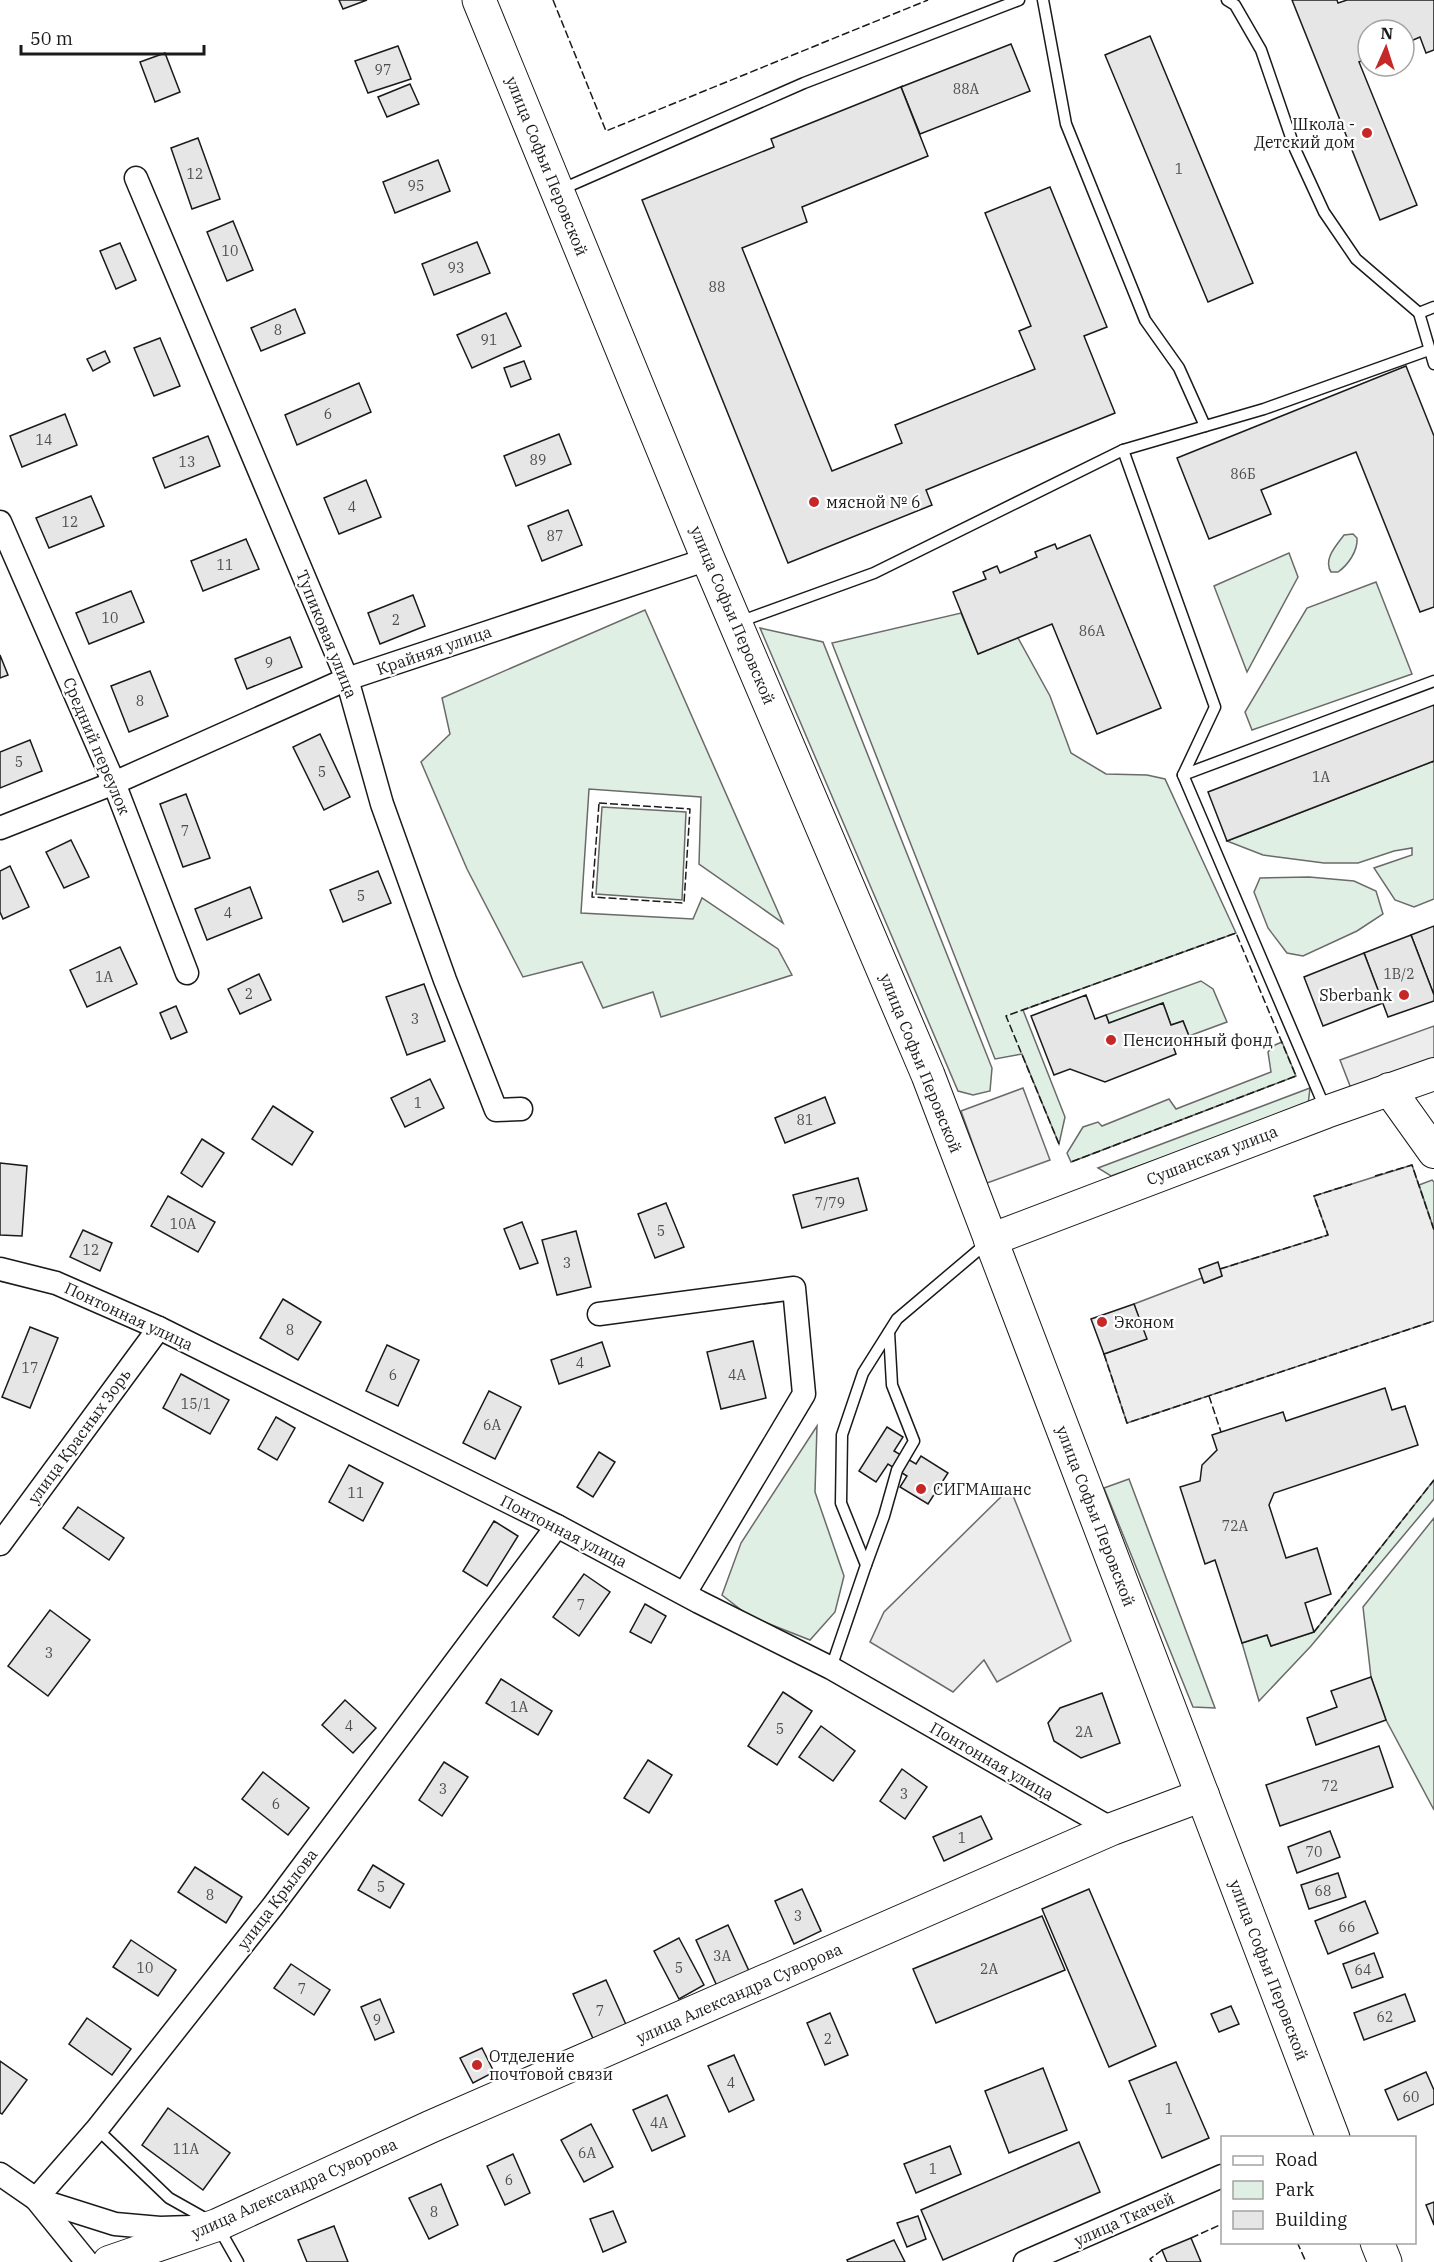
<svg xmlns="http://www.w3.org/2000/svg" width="1434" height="2262" font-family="'IBM Plex Serif',serif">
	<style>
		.green { fill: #e0efe3; stroke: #6a6a6a; stroke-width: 1.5 }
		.parking { fill: #ededed; stroke: #6a6a6a; stroke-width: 1.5 }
		.building { fill: #e6e6e6; stroke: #1a1a1a; stroke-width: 1.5 }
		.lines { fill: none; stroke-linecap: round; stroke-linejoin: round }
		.lane-casing { stroke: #1a1a1a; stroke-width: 13 }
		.street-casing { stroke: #1a1a1a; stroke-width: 25 }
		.secondary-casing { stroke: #1a1a1a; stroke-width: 34 }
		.primary-casing { stroke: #1a1a1a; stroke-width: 35 }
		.lane { stroke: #fff; stroke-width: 10 }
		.street { stroke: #fff; stroke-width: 22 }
		.secondary { stroke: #fff; stroke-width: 32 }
		.primary { stroke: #fff; stroke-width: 33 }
		.fence { stroke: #1a1a1a; stroke-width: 1.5; stroke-dasharray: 8 3; stroke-linecap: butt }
		.poi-dot { fill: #c62828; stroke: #fff; stroke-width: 2 }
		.labels { text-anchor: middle; stroke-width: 4.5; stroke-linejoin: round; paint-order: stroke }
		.number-label { font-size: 14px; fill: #4d4d4d }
		.poi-label { font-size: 16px; fill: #1a1a1a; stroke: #fff; text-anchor: start }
		.street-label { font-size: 16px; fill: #1a1a1a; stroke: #fff }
	</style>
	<rect width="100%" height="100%" fill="#fff"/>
	<g class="green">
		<path d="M1353 534 1357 538C1358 551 1348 565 1338 572H1331C1323 559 1336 546 1344 535Z"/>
		<polygon points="1289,553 1298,577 1247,672 1214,586"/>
		<polygon points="1376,582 1412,674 1252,730 1245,712 1307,608"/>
		<polygon points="645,610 783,923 699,864 701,797 589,789 581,913 693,919 702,898 778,949 792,975 661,1017 653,992 603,1008 582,962 523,977 467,869 421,762 450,734 442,698"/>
		<polygon points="961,613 978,654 1018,638 1050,696 1071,753 1106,774 1147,775 1165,779 1236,933 1023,1010 1065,1117 1059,1144 1022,1054 995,1059 832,643"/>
		<polygon points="760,628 823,642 992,1068 990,1091 973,1095 958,1091"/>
		<polygon points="1434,761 1434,899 1414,907 1395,900 1374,868 1412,855 1412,848 1394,851 1358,863 1324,863 1263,855 1227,841"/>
		<polygon points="602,807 686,812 682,900 596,894"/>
		<polygon points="1309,877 1354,881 1376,891 1383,914 1357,931 1303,956 1287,953 1268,928 1254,892 1260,878"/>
		<polygon points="1201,981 1213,989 1227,1022 1189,1036 1183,1021 1171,1025 1163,1003 1109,1023 1106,1015"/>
		<polygon points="1282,1042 1296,1076 1071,1162 1067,1153 1083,1127 1098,1122 1102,1126 1169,1099 1176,1109 1271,1072 1268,1052 1275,1045"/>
		<polygon points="1310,1088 1308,1105 1111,1176 1098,1168"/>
		<polygon points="1432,1180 1434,1182 1434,1230 1419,1185"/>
		<polygon points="817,1426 815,1492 844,1576 835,1612 810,1640 749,1616 722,1595 741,1543"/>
		<polygon points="1129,1479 1215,1708 1193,1707 1104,1488"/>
		<polygon points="1434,1480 1434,1499 1311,1646 1259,1701 1242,1643 1267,1635 1271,1646 1314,1632"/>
		<polygon points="1434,1518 1434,1810 1386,1720 1371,1677 1363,1607"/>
	</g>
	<g class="parking">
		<polygon points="1434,1026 1434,1060 1352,1091 1340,1060"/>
		<polygon points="1023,1088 1050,1160 987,1183 961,1111"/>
		<polygon points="1412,1165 1434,1230 1434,1321 1127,1423 1104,1354 1146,1339 1134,1304 1202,1278 1204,1283 1222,1276 1220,1269 1328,1235 1314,1196"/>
		<polygon points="1010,1488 1071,1641 997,1682 984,1660 953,1692 870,1642 884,1612"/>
	</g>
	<g class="building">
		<polygon points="339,0 367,0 343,9"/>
		<polygon points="1292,0 1337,0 1338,3 1347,0 1434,0 1434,50 1426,53 1420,37 1404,44 1404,30 1368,30 1368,58 1359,62 1417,205 1380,220"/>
		<polygon points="1150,36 1253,283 1208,302 1105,55"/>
		<polygon points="1011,44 1030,91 920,134 901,87"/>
		<polygon points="398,46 411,79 368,93 355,61"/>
		<polygon points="165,53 180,92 155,102 140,62"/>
		<polygon points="410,84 419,104 387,117 378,97"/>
		<polygon points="903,86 901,87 928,156 802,207 807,222 742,248 832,471 902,443 895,425 1035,369 1019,331 1031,326 985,213 1050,187 1107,327 1084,336 1115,413 926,490 932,505 788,563 642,200 774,147 771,139"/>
		<polygon points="198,138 220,199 192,209 171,148"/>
		<polygon points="438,160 450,191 395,213 383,182"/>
		<polygon points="233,221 253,270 227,281 207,232"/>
		<polygon points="477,242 490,273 434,295 422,264"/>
		<polygon points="120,243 136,280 116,289 100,251"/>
		<polygon points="295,309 305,333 261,351 251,328"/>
		<polygon points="506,313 521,346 472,368 457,335"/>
		<polygon points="160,338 180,386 154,396 134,348"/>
		<polygon points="105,351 110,362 93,371 87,359"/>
		<polygon points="524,361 531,379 511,387 504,368"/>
		<polygon points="1406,366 1434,436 1434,607 1420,612 1356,452 1261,490 1271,514 1209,539 1177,458"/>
		<polygon points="359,383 371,412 297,445 285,415"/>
		<polygon points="65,414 77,445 22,467 10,436"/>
		<polygon points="559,434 571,464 516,486 504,456"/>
		<polygon points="208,436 220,466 165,488 153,458"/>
		<polygon points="366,480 381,517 339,534 324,498"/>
		<polygon points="91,496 104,526 49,548 36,518"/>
		<polygon points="568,510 582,545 542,561 528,526"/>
		<polygon points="1090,535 1161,708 1097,734 1052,624 978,654 953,592 986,579 983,572 997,566 1000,573 1037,557 1035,552 1055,544 1057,549"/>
		<polygon points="246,539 259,569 203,591 191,561"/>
		<polygon points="131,591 144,622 89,644 76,613"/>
		<polygon points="413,595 425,626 380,644 368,613"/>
		<polygon points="290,637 302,667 247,689 235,659"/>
		<polygon points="0,655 8,675 0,678"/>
		<polygon points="150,671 168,716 129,732 111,686"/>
		<polygon points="1434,705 1434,761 1227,841 1208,792"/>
		<polygon points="320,734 350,797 324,810 293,747"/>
		<polygon points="30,740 42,771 0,788 0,752"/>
		<polygon points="186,794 210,858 183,867 160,804"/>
		<polygon points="71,840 89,877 64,888 46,852"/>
		<polygon points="10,866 29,907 3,919 0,912 0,871"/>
		<polygon points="378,871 391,903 343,922 330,890"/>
		<polygon points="250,887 262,918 207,940 195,909"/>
		<polygon points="1434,926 1434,995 1411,935"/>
		<polygon points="1411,935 1434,995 1434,1001 1388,1017 1364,953"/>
		<polygon points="120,947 137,984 87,1007 70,970"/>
		<polygon points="1364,953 1383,1003 1323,1026 1304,977"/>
		<polygon points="259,974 271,1000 240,1014 228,989"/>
		<polygon points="424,984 445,1041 407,1055 386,997"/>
		<polygon points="1086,995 1095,1019 1106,1015 1109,1023 1163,1003 1171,1025 1183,1021 1189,1036 1172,1043 1176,1054 1105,1082 1070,1069 1054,1075 1031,1016"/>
		<polygon points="176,1006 187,1032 171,1039 160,1013"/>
		<polygon points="430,1079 444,1108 405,1127 391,1098"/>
		<polygon points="825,1097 835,1123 785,1143 775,1118"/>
		<polygon points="273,1106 313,1132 292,1165 252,1139"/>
		<polygon points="202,1139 224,1153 202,1187 181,1173"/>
		<polygon points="0,1163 27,1166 22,1236 0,1235"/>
		<polygon points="858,1178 867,1210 802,1228 793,1195"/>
		<polygon points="168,1196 215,1222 198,1252 151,1226"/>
		<polygon points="666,1203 684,1247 655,1258 638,1214"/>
		<polygon points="522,1222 538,1263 520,1269 504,1229"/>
		<polygon points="83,1230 112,1243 100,1271 70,1257"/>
		<polygon points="576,1231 591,1287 557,1295 542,1240"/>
		<polygon points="1218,1262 1222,1276 1204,1283 1199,1269"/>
		<polygon points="283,1299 321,1322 298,1360 260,1338"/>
		<polygon points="1134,1304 1147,1339 1104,1354 1091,1319"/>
		<polygon points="30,1327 58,1338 30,1408 2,1397"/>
		<polygon points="753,1341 766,1398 721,1409 707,1352"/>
		<polygon points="602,1342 610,1366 559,1384 551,1360"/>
		<polygon points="387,1345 419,1360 398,1406 366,1391"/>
		<polygon points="181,1374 229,1400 210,1434 163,1408"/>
		<polygon points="1385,1388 1392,1410 1405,1406 1418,1445 1274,1493 1269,1505 1286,1558 1317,1548 1331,1594 1305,1603 1314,1632 1271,1646 1267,1635 1242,1643 1215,1560 1205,1564 1180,1487 1200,1481 1202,1465 1217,1450 1212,1435 1283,1412 1286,1421"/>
		<polygon points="489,1391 521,1407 495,1459 463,1443"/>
		<polygon points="276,1417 295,1428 277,1460 258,1449"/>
		<polygon points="887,1427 903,1437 894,1451 916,1464 921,1456 948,1473 928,1504 900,1487 907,1476 888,1464 876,1482 859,1471"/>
		<polygon points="599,1452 615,1462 593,1497 577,1487"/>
		<polygon points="349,1465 383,1483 363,1521 329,1502"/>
		<polygon points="78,1507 124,1538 109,1560 63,1528"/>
		<polygon points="494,1521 518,1536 487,1586 463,1571"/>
		<polygon points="584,1574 610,1592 579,1636 553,1617"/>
		<polygon points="645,1604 666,1616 651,1643 630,1632"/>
		<polygon points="50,1610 90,1640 48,1696 8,1666"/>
		<polygon points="1371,1677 1386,1720 1316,1745 1307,1718 1337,1707 1331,1691"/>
		<polygon points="501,1679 552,1711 538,1735 486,1703"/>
		<polygon points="783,1692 812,1711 777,1765 748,1746"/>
		<polygon points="1102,1693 1120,1743 1081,1758 1054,1741 1048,1723 1060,1708"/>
		<polygon points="345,1700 376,1728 353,1753 322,1725"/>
		<polygon points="821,1726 855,1751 833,1781 799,1757"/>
		<polygon points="1379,1746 1393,1787 1280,1826 1266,1785"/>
		<polygon points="648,1760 672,1775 649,1813 624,1798"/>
		<polygon points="444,1762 468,1777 442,1816 419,1800"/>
		<polygon points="902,1769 927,1787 905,1819 880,1801"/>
		<polygon points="263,1772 309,1808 288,1835 242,1799"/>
		<polygon points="981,1816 992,1839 944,1861 933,1837"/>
		<polygon points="1330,1831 1340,1857 1297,1873 1288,1847"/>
		<polygon points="373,1865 404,1884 390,1908 358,1890"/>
		<polygon points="195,1867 242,1897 226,1923 178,1892"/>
		<polygon points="1338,1873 1346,1897 1309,1909 1301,1885"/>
		<polygon points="802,1889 821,1931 794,1944 775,1901"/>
		<polygon points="1089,1889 1156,2046 1109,2067 1042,1909"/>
		<polygon points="1365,1901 1378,1933 1328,1954 1315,1921"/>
		<polygon points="1042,1916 1065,1970 936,2023 913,1969"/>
		<polygon points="728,1925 749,1971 717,1986 696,1940"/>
		<polygon points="679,1938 704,1985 679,1999 654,1951"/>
		<polygon points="131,1940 176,1970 158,1996 113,1967"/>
		<polygon points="1374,1953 1383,1977 1352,1988 1343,1964"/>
		<polygon points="291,1964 330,1990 314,2015 274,1988"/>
		<polygon points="606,1980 628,2029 595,2043 573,1994"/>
		<polygon points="1405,1994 1415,2021 1364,2040 1354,2013"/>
		<polygon points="380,1999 394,2032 375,2040 361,2007"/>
		<polygon points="1231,2006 1239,2024 1219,2032 1211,2014"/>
		<polygon points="830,2013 848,2055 825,2065 807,2023"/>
		<polygon points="87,2018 131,2049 112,2075 69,2044"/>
		<polygon points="482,2048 494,2072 473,2083 460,2058"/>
		<polygon points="734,2055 754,2100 729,2112 708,2066"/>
		<polygon points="0,2061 27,2080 2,2114 0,2113"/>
		<polygon points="1176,2062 1209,2138 1162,2158 1129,2081"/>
		<polygon points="1043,2068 1067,2130 1009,2153 985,2091"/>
		<polygon points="1426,2072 1434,2090 1434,2104 1398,2120 1385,2090"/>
		<polygon points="667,2095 685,2136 652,2151 633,2110"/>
		<polygon points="168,2108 230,2153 203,2190 142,2145"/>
		<polygon points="591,2124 613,2167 584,2182 561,2140"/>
		<polygon points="1079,2142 1100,2192 943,2260 921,2210"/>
		<polygon points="950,2146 961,2174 916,2193 904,2164"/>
		<polygon points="513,2154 530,2193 505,2205 487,2166"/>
		<polygon points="441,2184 458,2225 429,2239 409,2198"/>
		<polygon points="1434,2202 1434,2225 1426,2205"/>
		<polygon points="613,2211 626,2242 603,2252 590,2219"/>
		<polygon points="918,2216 926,2239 907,2247 897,2223"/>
		<polygon points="334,2226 348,2262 307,2262 298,2240"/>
		<polygon points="1191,2238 1201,2262 1167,2262 1162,2250"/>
		<polygon points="894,2240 905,2262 848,2262 847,2260"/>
	</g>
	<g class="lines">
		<defs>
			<g id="lane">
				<polyline points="1043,0 1066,124 1145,320 1179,368 1205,426"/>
				<polyline points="1227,0 1235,5 1261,50 1295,149 1324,212 1356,259 1419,313 1434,364"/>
				<polyline points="560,190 804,83 1019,0"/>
				<polyline points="1419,313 1434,307"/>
				<polyline points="1123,450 1215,707 1183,775 1325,1108"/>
				<polyline points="739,622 874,573 1123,450 1264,409 1429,350 1434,355"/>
				<polyline points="1183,775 1434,681"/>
				<polyline points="866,1565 884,1516 897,1470 914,1441 892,1385 889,1332"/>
				<polyline points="831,1668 866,1565 841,1503 842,1435 863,1373 897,1319 988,1242"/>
				<polyline points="97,2129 169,2198 217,2225 238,2262"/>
			</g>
			<g id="street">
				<polyline points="136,178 347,679 382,804 445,980 496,1110 521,1109"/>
				<polyline points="0,522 114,783 187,973"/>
				<polyline points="0,828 114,783 347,679 708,559"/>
				<polyline points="0,1269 56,1283 159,1328 557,1526 699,1602 831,1668 1112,1829"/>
				<polyline points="599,1314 794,1288 804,1394 685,1593"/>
				<polyline points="0,1544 159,1328"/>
				<polyline points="0,2174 36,2199 115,2224 160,2228 191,2227"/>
				<polyline points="87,2262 36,2199 97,2129 273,1906 557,1526"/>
				<polyline points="1025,2262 1222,2176"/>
			</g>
			<g id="secondary">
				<polyline points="1389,1089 1434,1152"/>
				<polyline points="990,1240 1326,1112 1434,1074"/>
				<polyline points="109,2262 217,2225 430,2127 1112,1829 1203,1795"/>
			</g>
			<g id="primary">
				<polyline points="479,0 708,559 928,1075 1333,2138"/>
				<polyline points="1377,2242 1385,2262"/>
			</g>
		</defs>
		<use href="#lane" class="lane-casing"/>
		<use href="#street" class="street-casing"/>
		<use href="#secondary" class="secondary-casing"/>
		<use href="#primary" class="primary-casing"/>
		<use href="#lane" class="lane"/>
		<use href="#street" class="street"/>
		<use href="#secondary" class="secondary"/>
		<use href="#primary" class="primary"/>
		<g class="fence">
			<polyline points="553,0 606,131 928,0"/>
			<polygon points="599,803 690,809 684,903 592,897"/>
			<polyline points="1059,1144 1006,1016 1236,933 1296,1076 1071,1162"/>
			<polyline points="1375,1176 1412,1165 1434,1230"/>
			<polyline points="1220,1269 1328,1235 1314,1196 1352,1184"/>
			<polyline points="1104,1354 1127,1423 1434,1321"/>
			<polyline points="1209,1396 1221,1432"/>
			<polyline points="1314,1632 1434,1480"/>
			<polyline points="1191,2238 1222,2224"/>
			<polyline points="1297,2242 1306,2262"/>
			<polyline points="1152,2262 1150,2259 1162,2250"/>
		</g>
	</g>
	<g class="poi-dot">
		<circle cx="1367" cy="133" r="6"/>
		<circle cx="814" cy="502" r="6"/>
		<circle cx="1404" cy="995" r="6"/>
		<circle cx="1111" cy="1040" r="6"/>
		<circle cx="1102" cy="1322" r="6"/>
		<circle cx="921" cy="1489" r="6"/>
		<circle cx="477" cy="2065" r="6"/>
	</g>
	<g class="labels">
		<g class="number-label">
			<text x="383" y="75">97</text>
			<text x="966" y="94">88А</text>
			<text x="1179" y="174">1</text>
			<text x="195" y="179">12</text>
			<text x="416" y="191">95</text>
			<text x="230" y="256">10</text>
			<text x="456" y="273">93</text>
			<text x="717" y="292">88</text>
			<text x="278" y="335">8</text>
			<text x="489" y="345">91</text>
			<text x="328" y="419">6</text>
			<text x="44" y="445">14</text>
			<text x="538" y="465">89</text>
			<text x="187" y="467">13</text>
			<text x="1243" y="479">86Б</text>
			<text x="352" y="512">4</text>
			<text x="70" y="527">12</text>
			<text x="555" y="541">87</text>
			<text x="225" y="570">11</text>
			<text x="110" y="623">10</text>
			<text x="396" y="625">2</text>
			<text x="1092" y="636">86А</text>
			<text x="269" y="668">9</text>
			<text x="140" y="706">8</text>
			<text x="19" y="767">5</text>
			<text x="322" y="777">5</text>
			<text x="1321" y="782">1А</text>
			<text x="185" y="836">7</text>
			<text x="361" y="901">5</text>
			<text x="228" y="918">4</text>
			<text x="1399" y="979">1В/2</text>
			<text x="104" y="982">1А</text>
			<text x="249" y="999">2</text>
			<text x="415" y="1024">3</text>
			<text x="418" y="1108">1</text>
			<text x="805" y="1125">81</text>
			<text x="830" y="1208">7/79</text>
			<text x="183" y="1229">10А</text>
			<text x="661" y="1236">5</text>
			<text x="91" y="1255">12</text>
			<text x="567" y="1268">3</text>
			<text x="290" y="1335">8</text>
			<text x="580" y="1368">4</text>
			<text x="30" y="1373">17</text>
			<text x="393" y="1380">6</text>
			<text x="737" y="1380">4А</text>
			<text x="196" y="1409">15/1</text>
			<text x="492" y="1430">6А</text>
			<text x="356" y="1498">11</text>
			<text x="1235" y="1531">72А</text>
			<text x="581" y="1610">7</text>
			<text x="49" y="1658">3</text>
			<text x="519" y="1712">1А</text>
			<text x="349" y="1731">4</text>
			<text x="780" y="1734">5</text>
			<text x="1084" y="1737">2А</text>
			<text x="1330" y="1791">72</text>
			<text x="443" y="1794">3</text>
			<text x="904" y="1799">3</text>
			<text x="276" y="1809">6</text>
			<text x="962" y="1843">1</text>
			<text x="1314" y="1857">70</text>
			<text x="381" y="1892">5</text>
			<text x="1323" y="1896">68</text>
			<text x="210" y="1900">8</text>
			<text x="798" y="1921">3</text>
			<text x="1347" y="1932">66</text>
			<text x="722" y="1961">3А</text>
			<text x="145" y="1973">10</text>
			<text x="679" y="1973">5</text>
			<text x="989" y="1974">2А</text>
			<text x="1363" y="1975">64</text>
			<text x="302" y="1994">7</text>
			<text x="600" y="2016">7</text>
			<text x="1385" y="2022">62</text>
			<text x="377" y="2025">9</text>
			<text x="828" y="2044">2</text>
			<text x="731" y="2088">4</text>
			<text x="1411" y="2102">60</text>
			<text x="1169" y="2114">1</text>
			<text x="659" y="2128">4А</text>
			<text x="186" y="2154">11А</text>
			<text x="587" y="2158">6А</text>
			<text x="933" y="2174">1</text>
			<text x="509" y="2185">6</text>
			<text x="434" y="2217">8</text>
		</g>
		<g class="poi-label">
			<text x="1355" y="130" text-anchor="end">Школа -<tspan x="1355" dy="18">Детский дом</tspan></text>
			<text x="826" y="508">мясной № 6</text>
			<text x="1392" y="1001" text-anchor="end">Sberbank</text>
			<text x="1123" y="1046">Пенсионный фонд</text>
			<text x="1114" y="1328">Эконом</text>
			<text x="933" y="1495">СИГМАшанс</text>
			<text x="489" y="2062">Отделение<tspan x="489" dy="18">почтовой связи</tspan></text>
		</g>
		<g class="street-label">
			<text transform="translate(547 166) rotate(68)" y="6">улица Софьи Перовской</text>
			<text transform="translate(733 615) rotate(67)" y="6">улица Софьи Перовской</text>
			<text transform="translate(327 634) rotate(68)" y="6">Тупиковая улица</text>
			<text transform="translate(434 650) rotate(-19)" y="6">Крайняя улица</text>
			<text transform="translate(97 746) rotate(67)" y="6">Средний переулок</text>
			<text transform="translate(921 1063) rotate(68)" y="6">улица Софьи Перовской</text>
			<text transform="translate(1212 1155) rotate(-21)" y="6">Сушанская улица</text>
			<text transform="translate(129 1316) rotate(25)" y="6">Понтонная улица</text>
			<text transform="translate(79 1436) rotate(-54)" y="6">улица Красных Зорь</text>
			<text transform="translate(1096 1516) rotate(69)" y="6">улица Софьи Перовской</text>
			<text transform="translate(564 1531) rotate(27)" y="6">Понтонная улица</text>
			<text transform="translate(992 1761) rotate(30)" y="6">Понтонная улица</text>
			<text transform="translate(277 1899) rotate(-53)" y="6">улица Крылова</text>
			<text transform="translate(1269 1970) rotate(69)" y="6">улица Софьи Перовской</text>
			<text transform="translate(739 1993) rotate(-24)" y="6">улица Александра Суворова</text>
			<text transform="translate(294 2188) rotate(-24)" y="6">улица Александра Суворова</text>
			<text transform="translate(1124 2219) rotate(-24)" y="6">улица Ткачей</text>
		</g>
	</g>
	<rect x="1221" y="2136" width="195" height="108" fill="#ffffff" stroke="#a3a3a3" stroke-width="1.5"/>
	<rect x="1233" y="2156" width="30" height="9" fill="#ffffff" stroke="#a3a3a3" stroke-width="1.5"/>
	<text x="1275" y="2166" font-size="18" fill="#1a1a1a">Road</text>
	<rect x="1233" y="2181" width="30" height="18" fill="#e0efe3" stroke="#a3a3a3" stroke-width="1.5"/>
	<text x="1275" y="2196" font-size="18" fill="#1a1a1a">Park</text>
	<rect x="1233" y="2211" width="30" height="18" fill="#e6e6e6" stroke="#a3a3a3" stroke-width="1.5"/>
	<text x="1275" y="2226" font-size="18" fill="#1a1a1a">Building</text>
	<g transform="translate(1386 48) rotate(3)"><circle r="28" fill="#ffffff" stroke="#a3a3a3" stroke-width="1.5"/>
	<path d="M0-4.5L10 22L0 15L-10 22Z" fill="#c62828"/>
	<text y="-9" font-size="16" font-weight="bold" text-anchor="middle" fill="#1a1a1a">N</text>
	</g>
	<path d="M21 45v9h183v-9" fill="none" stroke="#1a1a1a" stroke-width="3"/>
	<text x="30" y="45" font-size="18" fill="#1a1a1a" stroke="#ffffff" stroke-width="4.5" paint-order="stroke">50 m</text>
</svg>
